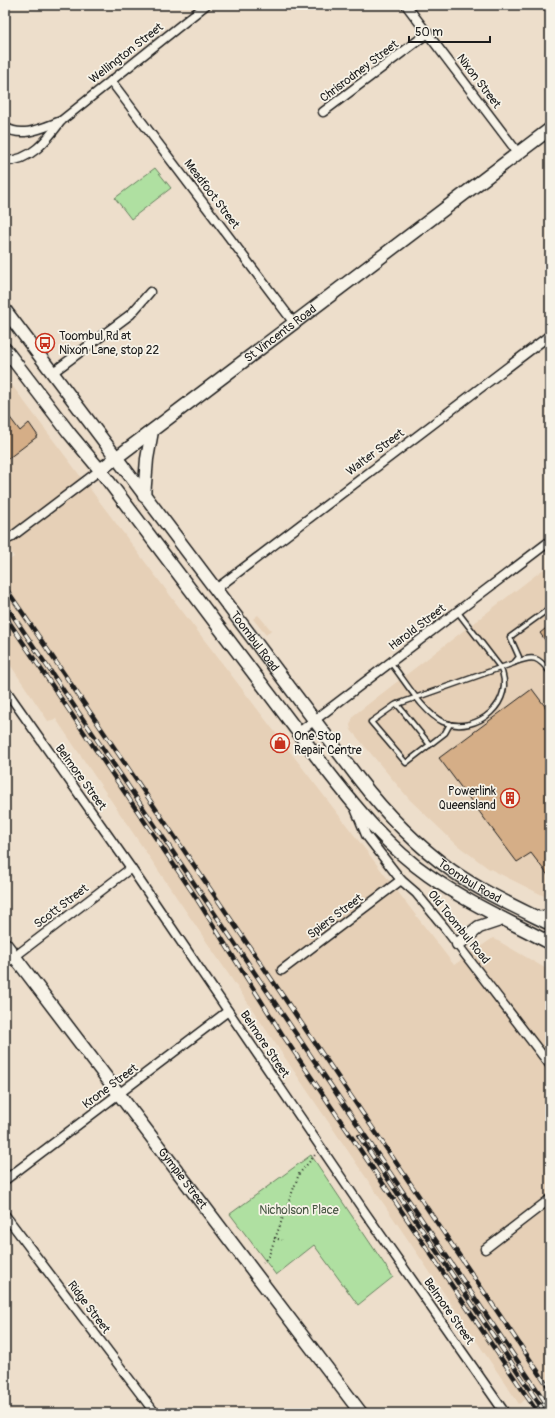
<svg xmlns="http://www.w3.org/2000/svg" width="555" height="1418" font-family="Pangolin,sans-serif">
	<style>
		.built { fill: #e6d0b7 }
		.green { fill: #afe0a1; stroke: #667e5e }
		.building { fill: #d5ae87; stroke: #1c1c1c }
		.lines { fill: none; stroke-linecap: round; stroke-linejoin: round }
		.lane-casing { stroke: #1c1c1c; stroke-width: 7 }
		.street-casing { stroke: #1c1c1c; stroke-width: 11 }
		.secondary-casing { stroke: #1c1c1c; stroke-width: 15 }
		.path { stroke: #1c1c1c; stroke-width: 2; stroke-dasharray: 1 3; stroke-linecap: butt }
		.lane { stroke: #f7f3e8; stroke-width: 4 }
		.street { stroke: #f7f3e8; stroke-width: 8 }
		.secondary { stroke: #f7f3e8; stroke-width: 12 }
		.rail-casing { stroke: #1c1c1c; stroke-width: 4.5 }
		.rail { stroke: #f7f3e8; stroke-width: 3; stroke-dasharray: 9; stroke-linecap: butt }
		.labels { text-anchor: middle; stroke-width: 3.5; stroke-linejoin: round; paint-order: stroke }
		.street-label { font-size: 12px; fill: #1c1c1c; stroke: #f7f3e8 }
		.poi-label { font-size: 12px; fill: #1c1c1c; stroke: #f7f3e8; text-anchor: start }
		.park-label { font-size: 12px; fill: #485744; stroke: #f7f3e8 }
	</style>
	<rect width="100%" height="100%" fill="#eddecb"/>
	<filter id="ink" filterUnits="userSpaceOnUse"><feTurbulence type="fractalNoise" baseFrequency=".025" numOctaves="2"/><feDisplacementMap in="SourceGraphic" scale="8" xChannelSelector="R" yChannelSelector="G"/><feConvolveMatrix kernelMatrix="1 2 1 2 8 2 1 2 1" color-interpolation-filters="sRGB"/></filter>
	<g filter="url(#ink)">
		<g class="built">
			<polygon points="5,376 179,607 454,965 493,938 550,971 550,1383 519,1404 56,719 48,721 5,657 5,563 14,557 5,543"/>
			<polygon points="550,564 550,899 488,868 457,845 410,800 351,730 350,725 354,715"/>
			<polygon points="258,615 271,630 266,635 253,619"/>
		</g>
		<g class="green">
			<polygon points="155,168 171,188 131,219 115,198"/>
			<polygon points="311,1155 393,1277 358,1305 314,1245 276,1275 230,1214"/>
		</g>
		<g class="building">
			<polygon points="5,411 20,431 29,423 38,436 5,461"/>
			<polygon points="550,625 550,647 540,633"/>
			<polygon points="532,689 550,713 550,878 531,853 517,862 439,758"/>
		</g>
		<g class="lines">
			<defs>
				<g id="lane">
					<path d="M390 662C404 679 423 713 443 722 477 736 517 701 500 667L457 611"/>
					<path d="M516 662C534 655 538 657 550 672"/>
					<polyline points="397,704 430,745"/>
					<polyline points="450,724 445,733 406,763 371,722 395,705 514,663 519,657 510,637 550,608"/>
					<polyline points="537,914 550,912"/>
				</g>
				<g id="street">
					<polyline points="406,5 518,153"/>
					<polyline points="111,81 294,323"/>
					<polyline points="323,112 428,33"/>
					<path d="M5 127C22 139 44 127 61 121"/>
					<path d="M5 161C31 161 47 140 61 121L206 5"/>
					<polyline points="52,373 131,314 150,292"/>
					<polyline points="10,538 100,470"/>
					<polyline points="216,589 550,335"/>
					<polyline points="5,689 131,868 364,1211 505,1413"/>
					<polyline points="299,732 550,541"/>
					<polyline points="356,811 366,835 401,880 416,893 444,927 550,1065"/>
					<polyline points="5,964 131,868"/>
					<polyline points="282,970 401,880"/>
					<polyline points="5,1180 228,1011"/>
					<polyline points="5,1215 155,1413"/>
					<polyline points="485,1249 550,1199"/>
				</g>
				<g id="secondary">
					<path id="s1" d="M5 310 358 778C385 813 415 844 451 870 482 892 516 907 550 924"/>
					<path d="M5 349 70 434 100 470 329 773C358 810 389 848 428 875 466 902 509 921 550 943"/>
					<path id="s2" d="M100 470 550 129"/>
					<polyline points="144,496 147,459 152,431"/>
					<path id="s3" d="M5 944 361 1413"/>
					<polyline points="458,944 479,927 503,919"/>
					<polyline points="540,1413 550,1406"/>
				</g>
			</defs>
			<use href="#lane" class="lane-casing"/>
			<use href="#street" class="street-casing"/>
			<use href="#secondary" class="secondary-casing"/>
			<g class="path">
				<polyline points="274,1238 282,1240"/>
				<polyline points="263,1263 269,1255 299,1174 315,1155"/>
			</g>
			<use href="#lane" class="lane"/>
			<use href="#street" class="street"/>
			<use href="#secondary" class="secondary"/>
			<defs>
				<g id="rail">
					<polyline points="5,587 550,1389"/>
					<polyline points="5,604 550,1409"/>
					<polyline points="5,616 193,893 282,1034 538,1413"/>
					<polyline points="359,1136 542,1408"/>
				</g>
			</defs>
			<use href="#rail" class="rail-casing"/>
			<use href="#rail" class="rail"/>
		</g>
	</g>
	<defs>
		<symbol id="bus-ring" viewBox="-11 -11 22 22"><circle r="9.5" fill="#f7f3e8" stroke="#c8321e" stroke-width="1.5"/><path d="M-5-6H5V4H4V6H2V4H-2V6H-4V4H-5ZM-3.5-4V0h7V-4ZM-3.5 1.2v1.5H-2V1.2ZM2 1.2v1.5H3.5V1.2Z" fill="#c8321e"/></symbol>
		<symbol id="shop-ring" viewBox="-11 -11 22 22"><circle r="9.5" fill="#f7f3e8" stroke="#c8321e" stroke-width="1.5"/><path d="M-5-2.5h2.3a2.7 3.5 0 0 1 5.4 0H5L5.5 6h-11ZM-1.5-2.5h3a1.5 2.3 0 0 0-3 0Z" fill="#c8321e"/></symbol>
		<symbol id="building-ring" viewBox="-11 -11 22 22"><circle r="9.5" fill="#f7f3e8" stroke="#c8321e" stroke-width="1.5"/><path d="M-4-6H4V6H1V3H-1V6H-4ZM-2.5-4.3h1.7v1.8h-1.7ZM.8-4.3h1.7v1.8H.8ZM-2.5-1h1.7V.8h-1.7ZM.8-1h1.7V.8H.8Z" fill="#c8321e"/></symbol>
	</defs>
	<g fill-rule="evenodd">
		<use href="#bus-ring" x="34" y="332" width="22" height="22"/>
		<use href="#shop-ring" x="269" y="732" width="22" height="22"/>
		<use href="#building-ring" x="499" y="787" width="22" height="22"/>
	</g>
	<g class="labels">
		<g class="street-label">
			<text transform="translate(126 53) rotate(-38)" y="4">Wellington Street</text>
			<text transform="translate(359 71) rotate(-37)" y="4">Chrisrodney Street</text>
			<text transform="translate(479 81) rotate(53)" y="4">Nixon Street</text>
			<text transform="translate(212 194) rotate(53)" y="4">Meadfoot Street</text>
			<text dy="4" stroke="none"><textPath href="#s2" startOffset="226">St Vincents Road</textPath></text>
			<text transform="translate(375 452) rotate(-37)" y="4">Walter Street</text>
			<text transform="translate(417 627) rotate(-37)" y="4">Harold Street</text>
			<text dy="4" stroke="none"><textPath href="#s1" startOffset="415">Toombul Road</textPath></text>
			<text transform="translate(81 777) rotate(54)" y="4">Belmore Street</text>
			<text dy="4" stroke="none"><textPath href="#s1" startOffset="739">Toombul Road</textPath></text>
			<text transform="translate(61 906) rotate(-37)" y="4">Scott Street</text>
			<text transform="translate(335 916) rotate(-37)" y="4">Spiers Street</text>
			<text transform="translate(459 927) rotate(51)" y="4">Old Toombul Road</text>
			<text transform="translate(265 1044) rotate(56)" y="4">Belmore Street</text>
			<text transform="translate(110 1086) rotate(-37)" y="4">Krone Street</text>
			<text dy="4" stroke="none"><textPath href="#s3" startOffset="294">Gympie Street</textPath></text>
			<text transform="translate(89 1307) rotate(53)" y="4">Ridge Street</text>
			<text transform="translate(449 1311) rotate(55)" y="4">Belmore Street</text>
		</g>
		<g class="poi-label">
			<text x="59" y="340">Toombul Rd at<tspan x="59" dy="14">Nixon Lane, stop 22</tspan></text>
			<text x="294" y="740">One Stop<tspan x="294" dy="14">Repair Centre</tspan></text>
			<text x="496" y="795" text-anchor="end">Powerlink<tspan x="496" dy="14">Queensland</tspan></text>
		</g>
		<g class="park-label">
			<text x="299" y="1214">Nicholson Place</text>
		</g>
	</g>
	<rect width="555" height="1418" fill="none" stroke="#f7f3e8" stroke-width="20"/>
	<rect x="10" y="10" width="535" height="1398" fill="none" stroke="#1c1c1c" stroke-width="1.5" filter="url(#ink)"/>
	<path d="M409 36v6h81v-6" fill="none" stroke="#1c1c1c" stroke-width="2"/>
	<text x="415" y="36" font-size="12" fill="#1c1c1c" stroke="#f7f3e8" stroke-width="3" paint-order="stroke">50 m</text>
</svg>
